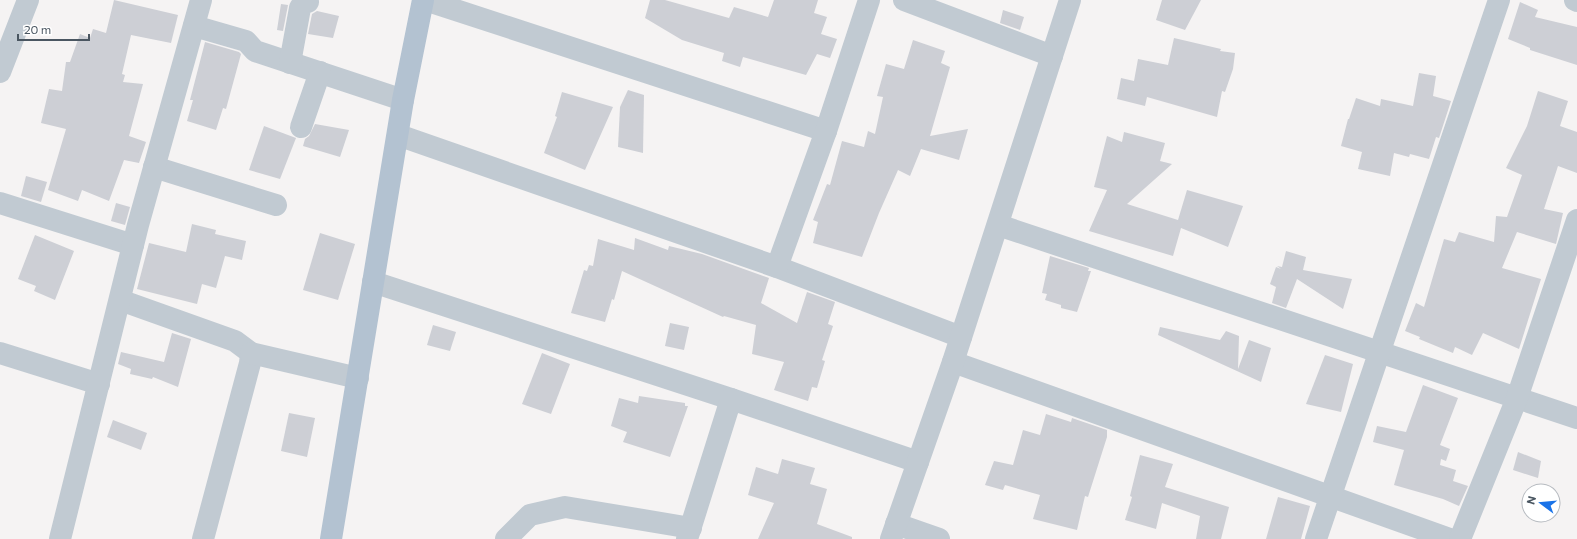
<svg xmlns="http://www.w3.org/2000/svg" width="1577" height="539" font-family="Commissioner,sans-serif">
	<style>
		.building { fill: #cdcfd5 }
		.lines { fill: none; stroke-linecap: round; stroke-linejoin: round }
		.street { stroke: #c1cad2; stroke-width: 22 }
		.primary { stroke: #b3c2d1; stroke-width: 22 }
	</style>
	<rect width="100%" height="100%" fill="#f5f3f3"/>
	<g class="building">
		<polygon points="114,0 178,15 171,43 131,35 122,74 125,75 123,82 143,84 129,136 146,142 139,163 124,160 109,201 82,190 78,201 48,190 66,129 41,123 49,89 62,91 66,62 70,62 80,34 90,38 93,29 106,33"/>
		<polygon points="650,0 665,0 729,18 734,7 768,17 774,0 818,0 814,13 827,17 821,34 837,39 830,58 817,54 806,75 743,57 740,67 722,61 724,53 682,40 645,18"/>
		<polygon points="1162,0 1201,0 1185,30 1156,20"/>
		<polygon points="1520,2 1538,10 1535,17 1577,27 1577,65 1530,50 1530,48 1508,39"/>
		<polygon points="281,4 288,5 283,31 277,30"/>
		<polygon points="1003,10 1024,17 1020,30 1000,23"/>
		<polygon points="317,11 339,16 333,38 308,34 312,14"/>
		<polygon points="1174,38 1221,49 1220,51 1235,53 1233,69 1225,92 1222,91 1217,117 1147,97 1145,106 1117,99 1121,78 1134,81 1138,59 1168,65"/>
		<polygon points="913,40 945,51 941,63 950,67 930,136 968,129 959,160 921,149 910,176 898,170 879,213 862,257 813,243 818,222 813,220 827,184 830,185 842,141 864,147 868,131 875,134 883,97 877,96 886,64 904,69"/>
		<polygon points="205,42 239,52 241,54 226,109 223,108 216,130 187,121 193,100 190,100"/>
		<polygon points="1419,73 1436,76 1433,96 1451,101 1439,138 1436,137 1429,159 1410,154 1409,157 1394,153 1390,176 1358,169 1362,152 1341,146 1348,119 1349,119 1356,98 1380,106 1381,99 1413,106"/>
		<polygon points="628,90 644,95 643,153 618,147 620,107"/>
		<polygon points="1538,91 1568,101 1560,126 1577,132 1577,173 1558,166 1544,209 1563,213 1556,244 1517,232 1502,268 1541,279 1519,349 1483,333 1472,355 1455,347 1453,353 1419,339 1420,337 1405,331 1416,303 1424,307 1444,239 1455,242 1459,232 1494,242 1496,216 1507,217 1522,175 1506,168 1527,126"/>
		<polygon points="562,92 613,107 585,170 544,153 557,117 555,116"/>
		<polygon points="315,124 349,130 340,157 303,146 305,139 309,136"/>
		<polygon points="264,126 296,138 280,179 249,170"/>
		<polygon points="1124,132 1165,143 1160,161 1172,164 1127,204 1178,220 1187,190 1243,206 1228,247 1181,228 1173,256 1089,231 1107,190 1094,187 1107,136 1122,142"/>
		<polygon points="26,176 47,182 41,202 21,196"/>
		<polygon points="116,203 130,207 125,225 111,221"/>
		<polygon points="192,224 216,230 215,234 246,241 242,260 225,256 216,288 202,284 197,304 137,289 149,243 186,252"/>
		<polygon points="320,233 355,244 338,300 303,290"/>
		<polygon points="35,235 74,251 55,300 34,291 36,286 18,279"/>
		<polygon points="635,238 668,250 669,246 702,254 769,278 761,303 797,323 807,292 835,302 828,324 833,326 822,360 825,361 817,388 812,387 808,401 774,390 784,362 752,354 756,325 724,316 723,317 622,271 614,300 612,299 605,322 571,313 584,270 587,271 589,265 593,266 598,239 634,250"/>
		<polygon points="1286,251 1306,257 1303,270 1352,279 1343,309 1297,279 1286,308 1272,303 1276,287 1270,284 1276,267 1281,269 1277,266 1282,267"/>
		<polygon points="1050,256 1089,268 1088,271 1091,271 1077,312 1061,308 1061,305 1045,300 1047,294 1042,293"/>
		<polygon points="670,323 689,327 684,350 665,346"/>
		<polygon points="433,325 456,332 450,351 427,345"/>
		<polygon points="1160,327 1220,340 1226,331 1239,336 1238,369 1249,340 1271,348 1261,382 1158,335"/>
		<polygon points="172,333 191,339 178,387 153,377 152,379 130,374 131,369 118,364 121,352 164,362"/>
		<polygon points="542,353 570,364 551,414 522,404"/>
		<polygon points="1325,355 1353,364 1341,412 1306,404"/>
		<polygon points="1423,385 1458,398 1440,445 1450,449 1446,461 1441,459 1440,465 1456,470 1453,481 1468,486 1459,506 1443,499 1394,485 1404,450 1373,442 1377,426 1406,432"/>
		<polygon points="639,396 685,403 685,406 688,406 670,457 623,442 627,432 611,426 619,398 638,403"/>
		<polygon points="289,413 315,418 307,457 281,451"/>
		<polygon points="1046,414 1071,422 1072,418 1107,430 1107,437 1088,497 1085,496 1077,530 1033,519 1040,495 1005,485 1003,490 985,485 994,461 1013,465 1023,430 1040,435"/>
		<polygon points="113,420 147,433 141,450 107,437"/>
		<polygon points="1518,452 1541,461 1538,478 1513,470"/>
		<polygon points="1140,455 1173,464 1165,487 1229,507 1221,539 1196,539 1200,516 1162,503 1156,529 1125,520 1132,497 1130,496"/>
		<polygon points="782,459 815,468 810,484 827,489 817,524 852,537 852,539 758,539 774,503 748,495 756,467 778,474"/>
		<polygon points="1278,497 1310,506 1301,539 1266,539"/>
	</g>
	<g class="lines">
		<g class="street">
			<polyline points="425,0 826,131"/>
			<polyline points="904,0 1052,56"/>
			<polyline points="1575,0 1577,1"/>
			<polyline points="194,26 246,41 255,51 403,100"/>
			<polyline points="290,63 300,8 303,3 308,2"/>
			<polyline points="0,72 28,0"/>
			<polyline points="301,127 320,72"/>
			<polyline points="398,135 777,267 961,337"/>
			<polyline points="154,167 276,205"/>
			<polyline points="0,203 133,245"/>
			<polyline points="998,225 1577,418"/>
			<polyline points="777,267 826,131 869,0"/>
			<polyline points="373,282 731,399 918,462"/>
			<polyline points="120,300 235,341 251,353 250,363 203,539"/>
			<polyline points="0,353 99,384"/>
			<polyline points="251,353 358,378"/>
			<polyline points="953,362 1450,539"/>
			<polyline points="896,524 939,539"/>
			<polyline points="60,539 138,225 201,0"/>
			<polyline points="506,539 530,515 565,507 691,528"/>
			<polyline points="687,539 731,399"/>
			<polyline points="891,539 953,362 1070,0"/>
			<polyline points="1316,539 1499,0"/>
			<polyline points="1460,539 1517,398 1577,220"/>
		</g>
		<polyline class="primary" points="331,539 403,100 423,0"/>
	</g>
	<g transform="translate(1541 503) rotate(286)"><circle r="19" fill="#ffffff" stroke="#b7bbc0"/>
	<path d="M0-3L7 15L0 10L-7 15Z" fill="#1a73e8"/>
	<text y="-6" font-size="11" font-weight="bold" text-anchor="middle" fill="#4a5661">N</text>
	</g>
	<path d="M18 34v6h71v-6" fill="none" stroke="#4a5661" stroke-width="2"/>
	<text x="24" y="34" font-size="12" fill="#4a5661" stroke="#ffffff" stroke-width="3" paint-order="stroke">20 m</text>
</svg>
